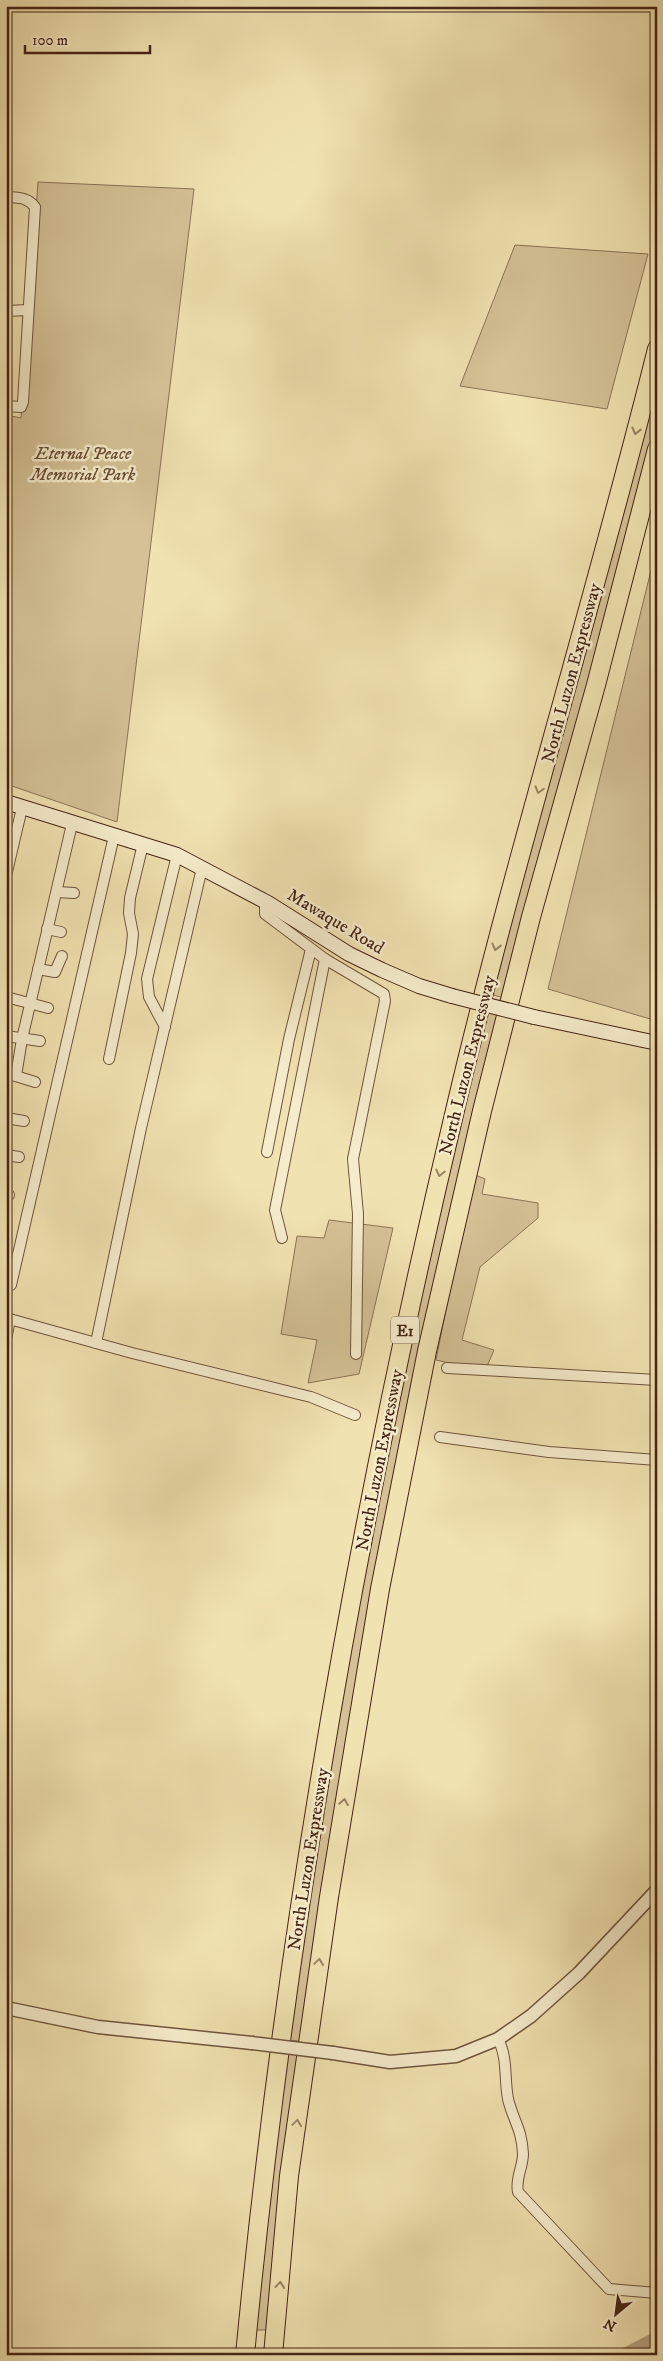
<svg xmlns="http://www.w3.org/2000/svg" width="663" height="2361" font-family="'IM FELL DW Pica',serif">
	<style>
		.green { fill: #d4c296; stroke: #8c7356 }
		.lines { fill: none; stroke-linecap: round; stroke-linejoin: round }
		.river { stroke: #b6a17c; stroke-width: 15 }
		.minor-casing { stroke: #6f543c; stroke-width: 12 }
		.tertiary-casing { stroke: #6f543c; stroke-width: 15 }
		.secondary-casing { stroke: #442415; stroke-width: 16 }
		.motorway-casing { stroke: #442415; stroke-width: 20 }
		.minor { stroke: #f6eccc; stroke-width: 10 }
		.tertiary { stroke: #f6eccc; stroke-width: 12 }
		.secondary { stroke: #f6eccc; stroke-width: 14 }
		.motorway { stroke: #f1e2b1; stroke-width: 18 }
		.tertiary-bridge-casing { stroke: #6f543c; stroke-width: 15; stroke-linecap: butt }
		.secondary-bridge-casing { stroke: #442415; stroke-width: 16; stroke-linecap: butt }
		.tertiary-bridge { stroke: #f6eccc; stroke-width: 12 }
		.secondary-bridge { stroke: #f6eccc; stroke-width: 14 }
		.oneway { stroke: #9a8363 }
		.labels { text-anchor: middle; stroke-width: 5; stroke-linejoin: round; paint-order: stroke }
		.shield { fill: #f6eccc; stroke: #79604c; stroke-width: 1 }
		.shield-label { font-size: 16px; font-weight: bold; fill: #442415 }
		.park-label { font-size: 18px; font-style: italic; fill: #684c35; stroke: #f6eccc }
		.street-label { font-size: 18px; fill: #442415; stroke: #f6eccc }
	</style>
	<rect width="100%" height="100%" fill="#f1e2b1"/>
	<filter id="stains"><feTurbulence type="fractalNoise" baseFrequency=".004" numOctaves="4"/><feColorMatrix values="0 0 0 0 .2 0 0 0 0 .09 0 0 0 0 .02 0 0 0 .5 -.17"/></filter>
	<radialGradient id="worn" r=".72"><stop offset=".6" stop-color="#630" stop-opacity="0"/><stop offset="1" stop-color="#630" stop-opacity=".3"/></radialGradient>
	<g class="green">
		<polygon points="38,182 194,189 117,822 6,784 6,415 21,418"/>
		<polygon points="515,245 648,254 607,409 460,386"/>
		<polygon points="657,380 657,432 507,999 490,994"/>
		<polygon points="657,546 657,1021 548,989"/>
		<polygon points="487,1005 503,1010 327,1861 300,2041 286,2040 314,1859 381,1471"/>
		<polygon points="473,1174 485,1179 482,1194 538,1203 538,1218 480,1267 462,1340 494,1350 485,1371 436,1360"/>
		<polygon points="329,1220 393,1228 359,1374 308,1383 317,1340 281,1334 297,1236 324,1238"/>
		<polygon points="285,2052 298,2054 270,2330 256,2330 257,2298"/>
	</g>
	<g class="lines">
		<polyline class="river" points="626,2355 657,2339"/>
		<defs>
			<g id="minor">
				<path d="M6 197C18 198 28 197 35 207L23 402 21 407 6 406"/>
				<polyline points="6,311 28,310"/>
				<polyline points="6,876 22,808"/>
				<polyline points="57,892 74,893"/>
				<polyline points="268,903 265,907 265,914 325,959 379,991 384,994 385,1001 353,1159 358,1214 356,1354"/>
				<polyline points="47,929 61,932"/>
				<polyline points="38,969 55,972 62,956"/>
				<polyline points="6,997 48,1008"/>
				<polyline points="165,1027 149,997 147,979 177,855"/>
				<polyline points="6,1036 40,1041"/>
				<polyline points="109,1059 131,953 133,934 129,913 130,898 143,844"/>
				<polyline points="6,1073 35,1082"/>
				<polyline points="16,1076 22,1039 72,824"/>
				<polyline points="6,1118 24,1121"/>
				<polyline points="267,1152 289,1039 311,949"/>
				<polyline points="6,1155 19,1157"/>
				<polyline points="6,1195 9,1195"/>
				<polyline points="282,1238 275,1210 325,959"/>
				<polyline points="11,1285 114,836"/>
				<polyline points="6,1318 132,1353 311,1397 355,1415"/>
				<polyline points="6,1340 10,1319"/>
				<polyline points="96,1343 141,1128 202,868"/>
				<polyline points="447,1368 657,1380"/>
				<polyline points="440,1437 549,1452 657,1460"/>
				<path d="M498 2039C508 2058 504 2078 508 2099 513 2120 522 2129 523 2154 523 2167 515 2179 518 2192L609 2289 657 2293"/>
			</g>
			<g id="tertiary">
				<polyline points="6,2008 98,2027 252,2043"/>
				<polyline points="333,2053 390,2062 456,2056 498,2039 531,2016 579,1973 657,1890"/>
			</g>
			<g id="secondary">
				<polyline points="6,802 177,855 268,903 349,954 382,970 419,986 452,996"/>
				<polyline points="534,1017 657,1043"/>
			</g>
			<g id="motorway">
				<path d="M245 2355C285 1935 358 1517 456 1106 516 852 594 603 657 349"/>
				<polyline points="273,2355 289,2176 329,1897 380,1589 427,1351 482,1111 531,917 596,685 657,449"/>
			</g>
		</defs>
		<use href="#minor" class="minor-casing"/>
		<use href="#tertiary" class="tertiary-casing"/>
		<use href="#secondary" class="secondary-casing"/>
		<use href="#motorway" class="motorway-casing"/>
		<use href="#minor" class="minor"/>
		<use href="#tertiary" class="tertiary"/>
		<use href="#secondary" class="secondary"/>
		<use href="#motorway" class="motorway"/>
		<defs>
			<polyline id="tertiary-bridge" points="252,2043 333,2053"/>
			<polyline id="secondary-bridge" points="452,996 534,1017"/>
		</defs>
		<use href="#tertiary-bridge" class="tertiary-bridge-casing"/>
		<use href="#secondary-bridge" class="secondary-bridge-casing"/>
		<use href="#tertiary-bridge" class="tertiary-bridge"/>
		<use href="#secondary-bridge" class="secondary-bridge"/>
	</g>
	<defs><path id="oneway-chevron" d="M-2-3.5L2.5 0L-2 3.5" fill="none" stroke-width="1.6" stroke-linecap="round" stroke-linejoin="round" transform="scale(1.25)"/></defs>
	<g class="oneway">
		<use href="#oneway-chevron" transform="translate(636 431) rotate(104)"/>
		<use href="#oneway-chevron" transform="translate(539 790) rotate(106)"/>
		<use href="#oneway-chevron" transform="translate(496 947) rotate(104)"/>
		<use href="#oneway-chevron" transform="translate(440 1173) rotate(103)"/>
		<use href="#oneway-chevron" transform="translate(344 1802) rotate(-81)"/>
		<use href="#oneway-chevron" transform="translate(319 1962) rotate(-82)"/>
		<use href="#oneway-chevron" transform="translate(297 2123) rotate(-82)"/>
		<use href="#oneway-chevron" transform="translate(280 2285) rotate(-85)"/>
	</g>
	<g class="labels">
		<rect class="shield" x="391" y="1316.5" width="28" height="27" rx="4"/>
		<g class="shield-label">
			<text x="405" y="1336">E1</text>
		</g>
		<g class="park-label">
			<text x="83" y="459">Eternal Peace<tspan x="83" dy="21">Memorial Park</tspan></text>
		</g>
		<g class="street-label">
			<text transform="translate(571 673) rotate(-75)" y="6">North Luzon Expressway</text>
			<text transform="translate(336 921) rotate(31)" y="6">Mawaque Road</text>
			<text transform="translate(467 1065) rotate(-76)" y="6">North Luzon Expressway</text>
			<text transform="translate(379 1460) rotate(-79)" y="6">North Luzon Expressway</text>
			<text transform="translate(308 1859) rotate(-81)" y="6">North Luzon Expressway</text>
		</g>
	</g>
	<rect width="663" height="2361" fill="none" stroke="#f1e2b1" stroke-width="25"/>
	<rect x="8" y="8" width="648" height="2346" fill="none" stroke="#442415" stroke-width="2.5"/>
	<rect x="12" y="12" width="638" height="2336" fill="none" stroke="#442415"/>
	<g transform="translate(616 2314) rotate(209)" stroke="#f6eccc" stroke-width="4" paint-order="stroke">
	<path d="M0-4L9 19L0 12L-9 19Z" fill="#442415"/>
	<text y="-8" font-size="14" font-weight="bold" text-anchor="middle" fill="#442415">N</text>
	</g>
	<path d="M25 45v8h125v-8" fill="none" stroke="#442415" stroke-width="2.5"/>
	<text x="32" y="45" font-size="15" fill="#442415" stroke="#f6eccc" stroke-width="4" paint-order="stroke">100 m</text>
	<rect width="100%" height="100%" filter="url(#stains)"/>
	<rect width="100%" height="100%" fill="url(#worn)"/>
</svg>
